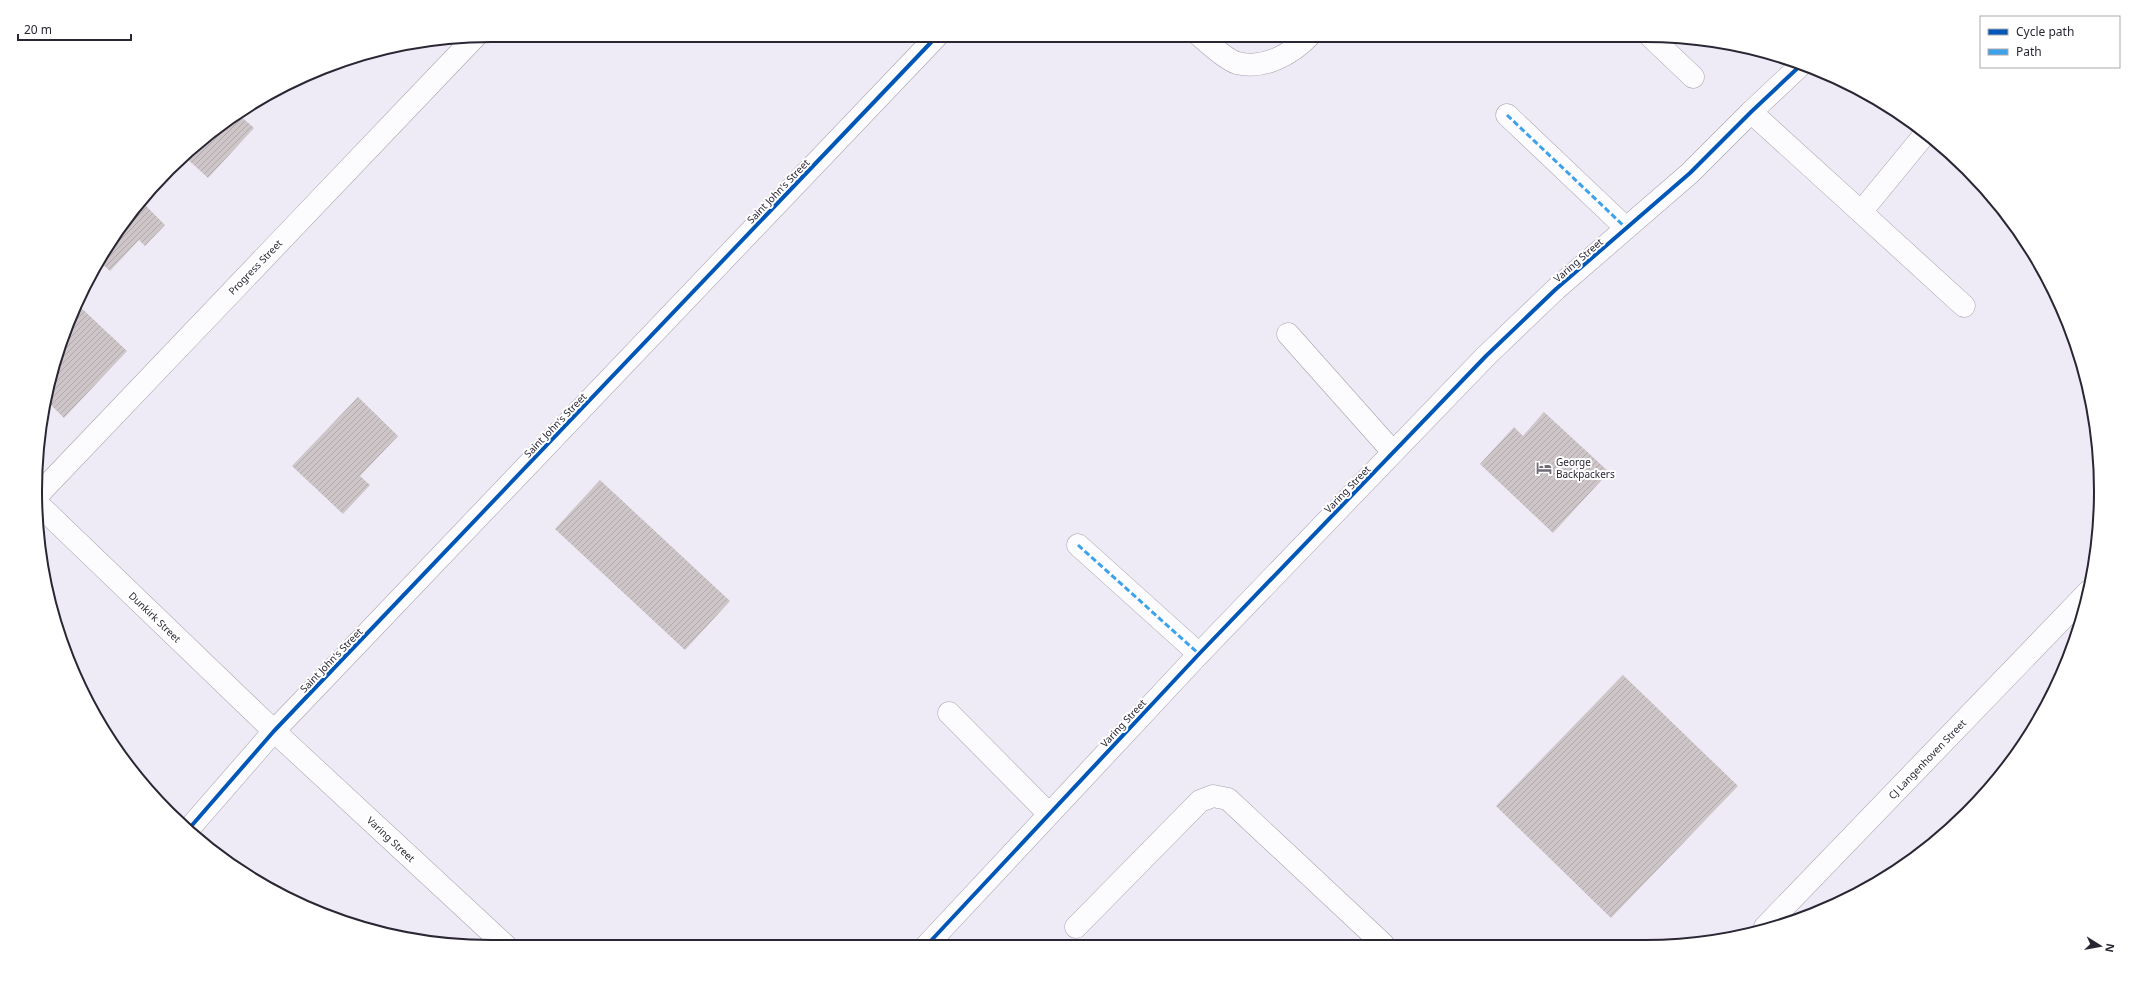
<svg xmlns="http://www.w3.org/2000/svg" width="2136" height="982" font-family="'Noto Sans',sans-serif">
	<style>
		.building { fill: url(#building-hatch) }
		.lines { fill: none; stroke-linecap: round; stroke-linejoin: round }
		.minor-casing { stroke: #a5a1ac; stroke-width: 23 }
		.minor { stroke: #fcfcfe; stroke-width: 22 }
		.quiet { stroke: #3ea2eb; stroke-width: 3; stroke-dasharray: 6 3; stroke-linecap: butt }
		.cycleway-casing { stroke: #fff; stroke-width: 6 }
		.cycleway { stroke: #0057b8; stroke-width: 4 }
		.labels { text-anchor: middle; stroke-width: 4; stroke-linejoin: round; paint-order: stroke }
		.street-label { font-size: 10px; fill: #2a2633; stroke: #fff }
		.poi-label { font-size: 10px; fill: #2a2633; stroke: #fff; text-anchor: start }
		.rim { fill: none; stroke: #2a2633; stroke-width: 2 }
	</style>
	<defs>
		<pattern id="building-hatch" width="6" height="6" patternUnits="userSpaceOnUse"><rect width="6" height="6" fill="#cdc5c7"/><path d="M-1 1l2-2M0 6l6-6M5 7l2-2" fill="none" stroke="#b0a9ab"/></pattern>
	</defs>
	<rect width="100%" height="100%" fill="#eeeaf6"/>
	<g class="building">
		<polygon points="238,114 254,128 208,178 183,155"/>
		<polygon points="141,201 165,225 145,246 139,240 110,271 98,260"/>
		<polygon points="77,304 127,351 64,418 48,402 43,407 44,402 59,344"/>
		<polygon points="358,397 398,436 360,476 370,485 343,514 292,466"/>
		<polygon points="1544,412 1609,472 1553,533 1480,464 1514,427 1523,436"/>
		<polygon points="600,480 730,601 685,650 555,529"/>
		<polygon points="1623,675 1738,786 1611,918 1496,806"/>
	</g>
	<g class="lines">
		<defs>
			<g id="minor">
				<path d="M1199 35C1208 43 1225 59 1237 63 1264 70 1292 54 1310 35"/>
				<polyline points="1650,36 1693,77"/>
				<polyline points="1751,112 1861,212 1925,134"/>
				<polyline points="1507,115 1626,228"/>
				<polyline points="1861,212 1964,306"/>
				<polyline points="1288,334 1393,452"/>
				<polyline points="35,498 475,37"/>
				<polyline points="36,502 274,731 507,947"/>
				<polyline points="1078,545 1199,654"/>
				<polyline points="949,713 1049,814"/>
				<polyline points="187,831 274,731 938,35"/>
				<polyline points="1076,927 1200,801 1213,796 1228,799 1383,944"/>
				<polyline points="1765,927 2089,591"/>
				<polyline points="926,946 1199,654 1486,356 1556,289 1690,173 1751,112 1802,64"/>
			</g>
		</defs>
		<use href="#minor" class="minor-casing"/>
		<use href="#minor" class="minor"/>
		<g class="quiet">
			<polyline points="1507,115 1626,228"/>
			<polyline points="1078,545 1199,654"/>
		</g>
		<defs>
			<g id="cycleway">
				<polyline points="187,831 274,731 938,35"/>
				<polyline points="926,946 1199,654 1486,356 1556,289 1690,173 1751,112 1802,64"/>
			</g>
		</defs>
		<use href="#cycleway" class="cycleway-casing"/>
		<use href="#cycleway" class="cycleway"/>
	</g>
	<defs>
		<symbol id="hotel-bare" viewBox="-9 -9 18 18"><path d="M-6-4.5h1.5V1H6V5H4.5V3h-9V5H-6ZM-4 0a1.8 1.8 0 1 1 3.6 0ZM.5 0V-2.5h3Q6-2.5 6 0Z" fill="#6f6b77" stroke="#fff" stroke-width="2.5" paint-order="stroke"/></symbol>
	</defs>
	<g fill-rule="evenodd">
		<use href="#hotel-bare" x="1533" y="457" width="22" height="22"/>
	</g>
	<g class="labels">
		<g class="street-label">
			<text transform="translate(778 191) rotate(-46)" y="4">Saint John's Street</text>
			<text transform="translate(1578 260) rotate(-41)" y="4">Varing Street</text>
			<text transform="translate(255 267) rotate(-46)" y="4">Progress Street</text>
			<text transform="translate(555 425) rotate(-46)" y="4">Saint John's Street</text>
			<text transform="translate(1347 489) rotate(-46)" y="4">Varing Street</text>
			<text transform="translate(155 617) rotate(44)" y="4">Dunkirk Street</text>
			<text transform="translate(331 660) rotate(-46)" y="4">Saint John's Street</text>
			<text transform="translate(1123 723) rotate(-47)" y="4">Varing Street</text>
			<text transform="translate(1927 759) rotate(-46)" y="4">CJ Langenhoven Street</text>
			<text transform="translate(391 839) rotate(43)" y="4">Varing Street</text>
		</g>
		<g class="poi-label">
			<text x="1556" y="466">George<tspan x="1556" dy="12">Backpackers</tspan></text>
		</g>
	</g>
	<path d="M0 0H2136V982H0ZM491 42H1645A449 449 0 0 1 2094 491V491A449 449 0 0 1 1645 940H491A449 449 0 0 1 42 491V491A449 449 0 0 1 491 42Z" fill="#fff" fill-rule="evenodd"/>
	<path class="rim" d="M491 42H1645A449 449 0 0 1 2094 491V491A449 449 0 0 1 1645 940H491A449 449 0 0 1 42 491V491A449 449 0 0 1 491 42Z"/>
	<rect x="1980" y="16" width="140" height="52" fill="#ffffff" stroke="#aaa8ad"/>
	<rect x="1988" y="29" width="20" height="6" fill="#0057b8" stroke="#aaa8ad"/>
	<text x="2016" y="36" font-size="12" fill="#2a2633">Cycle path</text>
	<rect x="1988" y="49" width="20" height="6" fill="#3ea2eb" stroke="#aaa8ad"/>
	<text x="2016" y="56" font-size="12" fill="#2a2633">Path</text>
	<g transform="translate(2100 946) rotate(101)" stroke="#ffffff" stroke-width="3" paint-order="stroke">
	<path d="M0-3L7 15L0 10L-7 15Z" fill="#2a2633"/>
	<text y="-6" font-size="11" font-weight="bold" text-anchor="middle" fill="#2a2633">N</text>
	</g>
	<path d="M18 34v6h113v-6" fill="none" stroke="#2a2633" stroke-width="2"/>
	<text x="24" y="34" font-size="12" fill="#2a2633" stroke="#ffffff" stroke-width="3" paint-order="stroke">20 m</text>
</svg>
